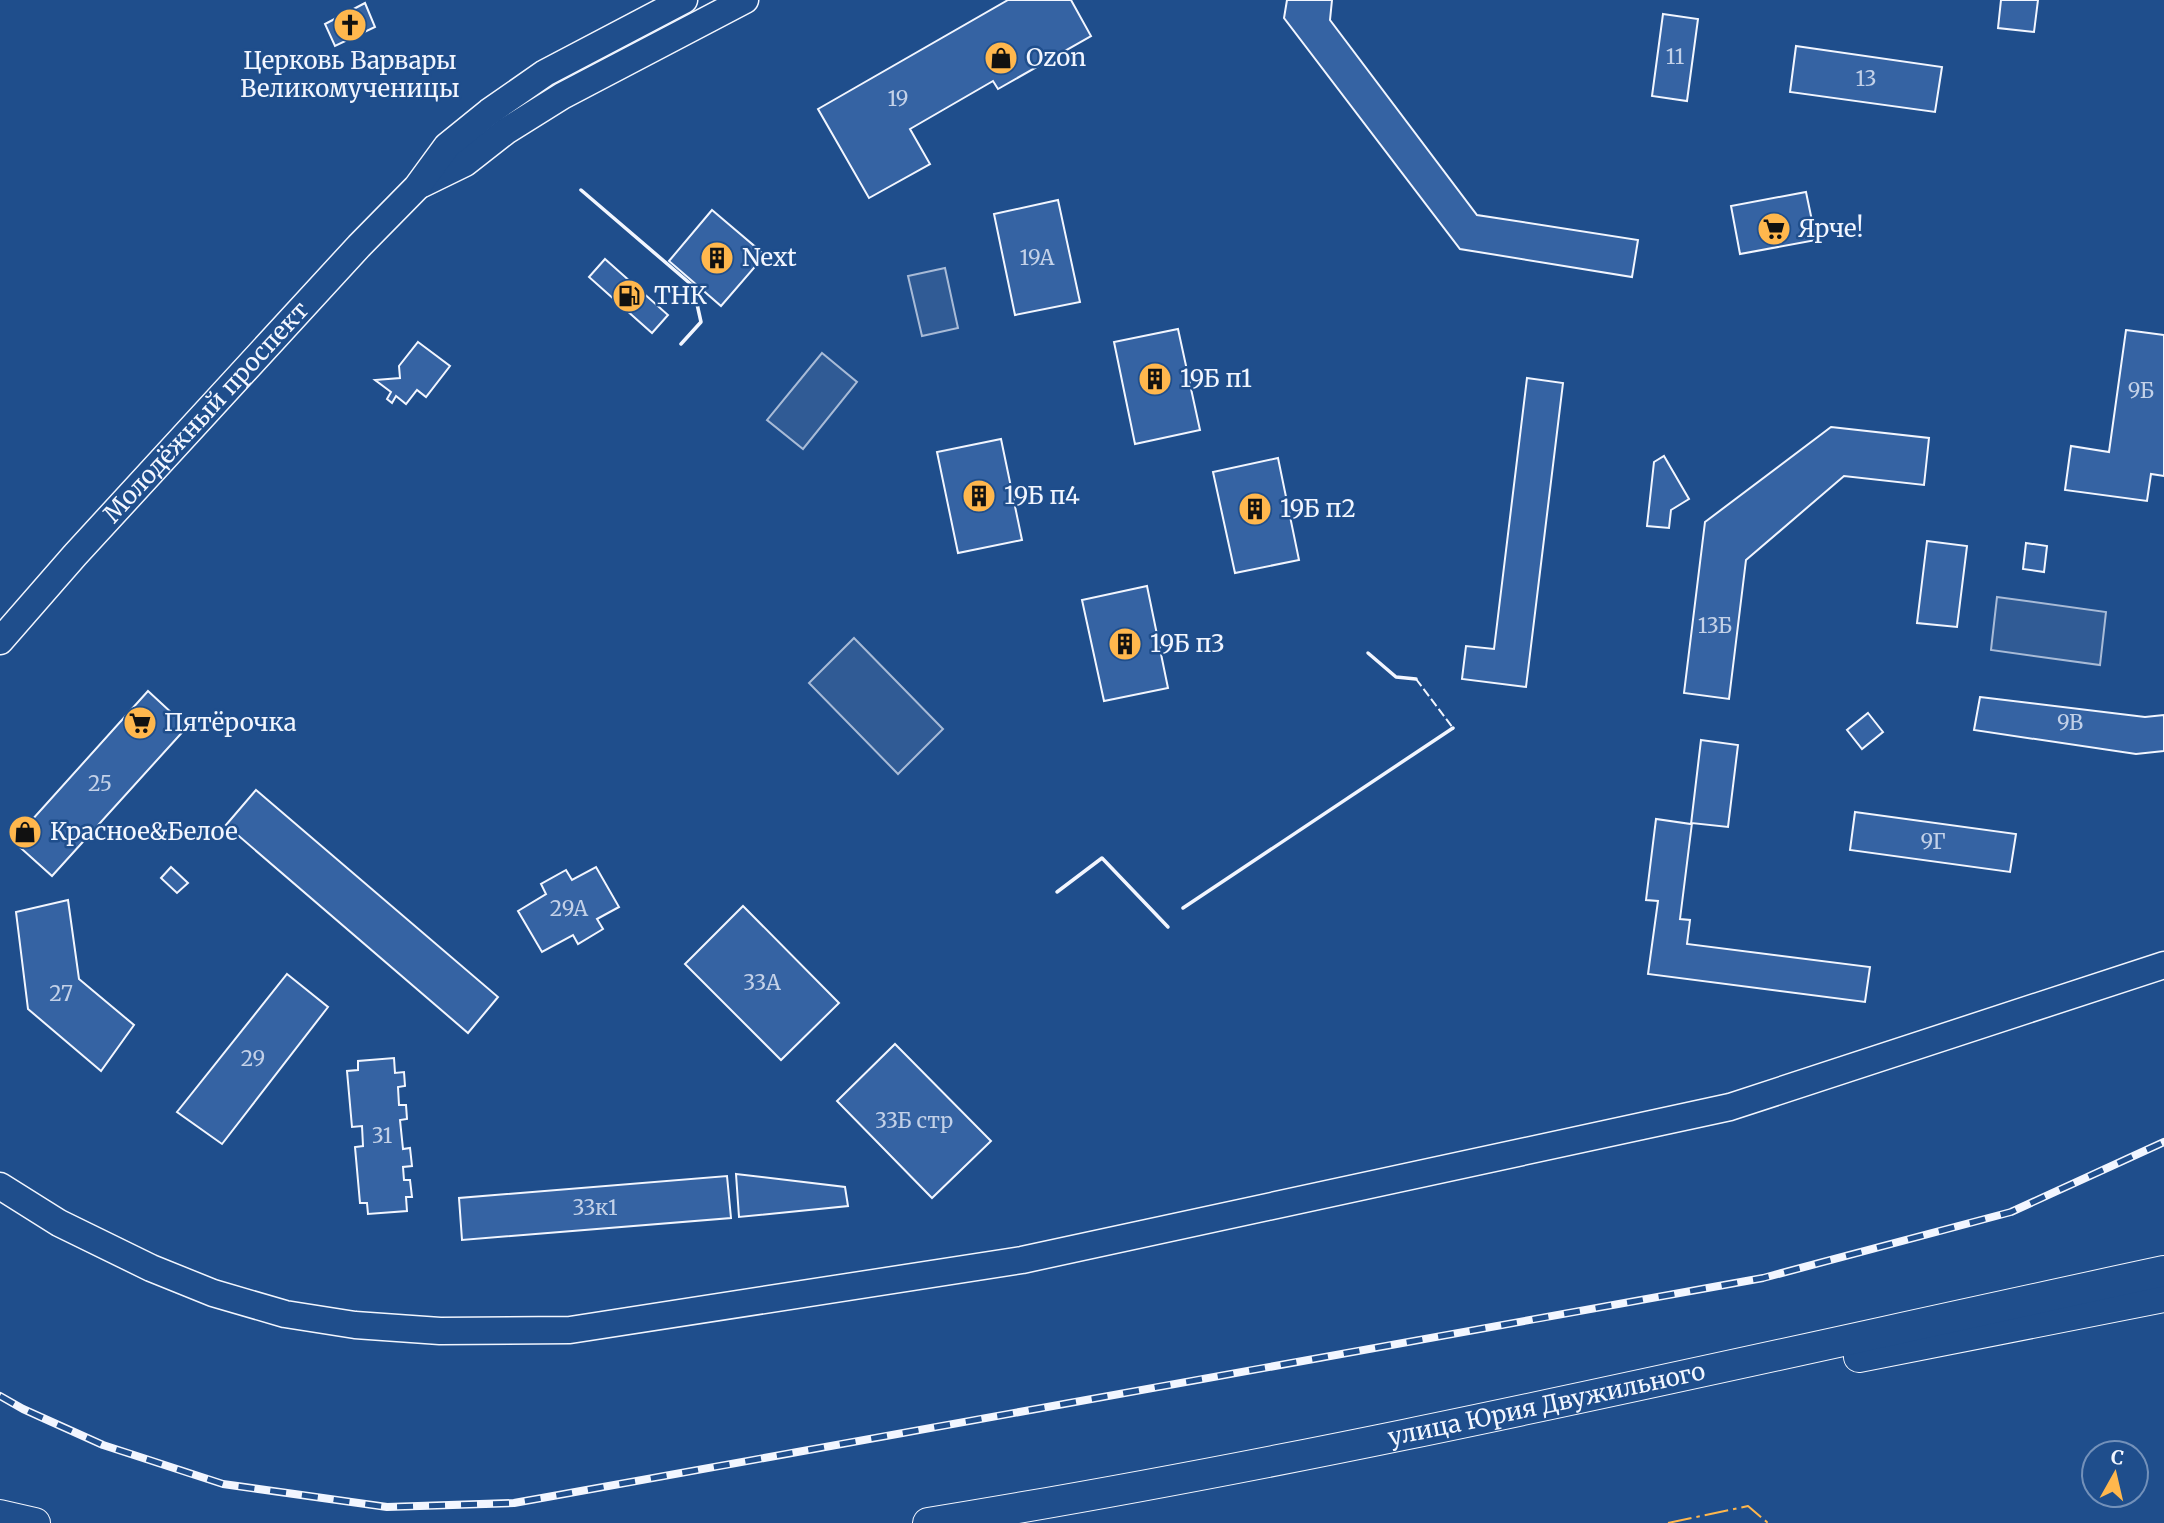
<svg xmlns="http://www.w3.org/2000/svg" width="2164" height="1523" font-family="Merriweather,serif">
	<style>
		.built { fill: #305b95; stroke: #a8bbd7; stroke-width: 2 }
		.building { fill: #3563a3; stroke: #f2f6ff; stroke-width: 2 }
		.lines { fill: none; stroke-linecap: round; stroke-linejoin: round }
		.secondary-casing { stroke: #f2f6ff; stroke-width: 29 }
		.primary-casing { stroke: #f2f6ff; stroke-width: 32 }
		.secondary { stroke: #1f4e8c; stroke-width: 26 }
		.primary { stroke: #1f4e8c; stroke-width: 30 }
		.rail-casing { stroke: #f2f6ff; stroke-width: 8 }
		.rail { stroke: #1f4e8c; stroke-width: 5; stroke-dasharray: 16; stroke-linecap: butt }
		.fence { stroke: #f2f6ff; stroke-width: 2; stroke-dasharray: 9 3.5; stroke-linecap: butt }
		.wall { stroke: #f2f6ff; stroke-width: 3.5 }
		.power { stroke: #ffb74d; stroke-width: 2; stroke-dasharray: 24 5 3.5 5; stroke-linecap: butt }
		.labels { text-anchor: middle; stroke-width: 5; stroke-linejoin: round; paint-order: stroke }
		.number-label { font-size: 21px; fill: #c3d1e8 }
		.poi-label { font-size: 24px; fill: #f2f6ff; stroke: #1f4e8c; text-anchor: start }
		.street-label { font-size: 24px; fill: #f2f6ff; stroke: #1f4e8c }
	</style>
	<rect width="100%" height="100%" fill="#1f4e8c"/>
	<g class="built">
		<polygon points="945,268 958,328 922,336 908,276"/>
		<polygon points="822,353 857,382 803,449 767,420"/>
		<polygon points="1997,597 2106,612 2100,665 1991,650"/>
		<polygon points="854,638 943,729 898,774 809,683"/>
	</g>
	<g class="building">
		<polygon points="1008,0 1071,0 1091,36 998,89 993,81 910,129 930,164 869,198 818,109"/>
		<polygon points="1287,0 1332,0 1330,20 1477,215 1638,240 1632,277 1460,249 1284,18"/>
		<polygon points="2001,0 2038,0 2034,32 1998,28"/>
		<polygon points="365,3 375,27 335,46 325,24"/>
		<polygon points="1663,14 1698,19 1687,101 1652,96"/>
		<polygon points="1796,46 1942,67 1935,112 1790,92"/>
		<polygon points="1806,192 1816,240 1740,254 1731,206"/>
		<polygon points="1058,200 1080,302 1015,315 994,214"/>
		<polygon points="712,210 765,255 721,306 669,261"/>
		<polygon points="605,259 668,315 652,333 589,277"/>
		<polygon points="1178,329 1200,430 1135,444 1114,342"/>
		<polygon points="2126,330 2164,335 2164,476 2151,474 2147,501 2065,490 2071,446 2109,452"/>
		<polygon points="418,342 450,366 426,397 417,390 406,404 396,396 392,403 387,399 391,392 375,380 400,378 399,366"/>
		<polygon points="1527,378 1563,383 1526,687 1462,679 1466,646 1494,649"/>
		<polygon points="1831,427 1929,438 1924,485 1844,476 1746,560 1729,699 1684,693 1705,522"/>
		<polygon points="1001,439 1022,540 958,553 937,452"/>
		<polygon points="1664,456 1689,499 1671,510 1669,528 1647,526 1654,462"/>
		<polygon points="1278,458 1299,560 1235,573 1213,472"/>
		<polygon points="1927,541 1967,546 1957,627 1917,623"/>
		<polygon points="2026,543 2047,546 2044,572 2023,569"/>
		<polygon points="1147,586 1168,688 1104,701 1082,600"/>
		<polygon points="148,691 187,727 52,876 13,841"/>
		<polygon points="1980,697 2145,717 2164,715 2164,751 2136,754 1974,730"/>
		<polygon points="1868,713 1883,732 1862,749 1847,730"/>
		<polygon points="1701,740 1738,745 1728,827 1692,823 1680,919 1690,920 1687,944 1870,967 1865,1002 1648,974 1658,901 1646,900 1656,819 1691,824"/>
		<polygon points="256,790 498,997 468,1033 226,825"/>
		<polygon points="1855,812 2016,834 2010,872 1850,850"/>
		<polygon points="171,867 188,883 177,893 161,878"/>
		<polygon points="596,867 619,907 597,919 603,929 578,944 573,935 542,952 518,911 546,894 541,884 566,870 572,880"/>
		<polygon points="68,900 79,979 134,1025 101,1071 28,1009 16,912"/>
		<polygon points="743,906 839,1003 781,1060 685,964"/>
		<polygon points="287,974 328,1007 222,1144 177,1112"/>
		<polygon points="895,1044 991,1141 932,1198 837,1101"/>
		<polygon points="394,1058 395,1073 404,1072 405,1086 398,1087 399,1105 406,1105 407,1119 400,1120 403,1149 410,1148 412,1166 403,1167 404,1180 410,1180 412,1197 406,1197 407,1211 368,1214 367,1203 360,1203 355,1147 363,1146 362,1126 352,1127 347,1071 358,1070 358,1061"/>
		<polygon points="736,1174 845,1187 848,1206 739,1217"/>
		<polygon points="727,1176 731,1218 462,1240 459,1198"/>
	</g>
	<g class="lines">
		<defs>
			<g id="secondary">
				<polyline points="422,184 465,163 506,131 562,96 745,0"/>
				<path id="s1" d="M0 641 75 555 359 246 417 187 447 146 489 112 545 73 684 0"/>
				<polyline points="0,1186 59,1223 151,1268 213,1293 285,1314 355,1325 440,1331 570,1330 1022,1260 1730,1107 2164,965"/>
			</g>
			<g id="primary">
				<polyline points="1859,1357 2164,1297"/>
				<polyline points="0,1515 35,1523"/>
				<path id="s2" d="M928 1523C1343 1456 1753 1359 2164 1271"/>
			</g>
		</defs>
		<use href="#secondary" class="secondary-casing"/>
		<use href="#primary" class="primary-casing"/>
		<use href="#secondary" class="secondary"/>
		<use href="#primary" class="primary"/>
		<defs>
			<polyline id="rail" points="0,1396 23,1409 103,1445 223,1484 387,1507 514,1503 1763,1278 2011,1212 2164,1142"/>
		</defs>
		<use href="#rail" class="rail-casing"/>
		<use href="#rail" class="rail"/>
		<polyline class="fence" points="1416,679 1453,728"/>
		<g class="wall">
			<polyline points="581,190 693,286 701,322 681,344"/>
			<polyline points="1368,653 1396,677 1416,679"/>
			<polyline points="1057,892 1102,858 1168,927"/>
			<polyline points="1183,908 1453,728"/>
		</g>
		<polyline class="power" points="1668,1523 1748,1506 1768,1523"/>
	</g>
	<defs>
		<symbol id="church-disc" viewBox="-11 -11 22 22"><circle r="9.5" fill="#ffb74d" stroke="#1f4e8c"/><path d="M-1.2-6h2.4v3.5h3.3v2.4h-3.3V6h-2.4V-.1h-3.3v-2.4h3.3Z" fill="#111"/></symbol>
		<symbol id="shop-disc" viewBox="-11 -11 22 22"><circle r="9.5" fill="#ffb74d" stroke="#1f4e8c"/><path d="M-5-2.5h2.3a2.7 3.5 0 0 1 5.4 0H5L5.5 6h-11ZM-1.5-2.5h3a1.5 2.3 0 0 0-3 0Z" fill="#111"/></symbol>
		<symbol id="supermarket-disc" viewBox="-11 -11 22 22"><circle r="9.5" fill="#ffb74d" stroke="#1f4e8c"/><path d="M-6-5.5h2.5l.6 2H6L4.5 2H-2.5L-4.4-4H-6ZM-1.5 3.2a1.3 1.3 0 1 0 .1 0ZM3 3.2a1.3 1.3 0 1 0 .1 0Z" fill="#111"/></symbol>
		<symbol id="building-disc" viewBox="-11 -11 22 22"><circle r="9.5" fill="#ffb74d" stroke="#1f4e8c"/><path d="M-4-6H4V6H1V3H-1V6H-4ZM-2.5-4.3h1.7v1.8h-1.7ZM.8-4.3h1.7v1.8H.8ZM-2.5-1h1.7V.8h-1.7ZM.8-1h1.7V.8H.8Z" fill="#111"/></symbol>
		<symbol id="fuel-disc" viewBox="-11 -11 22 22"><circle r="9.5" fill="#ffb74d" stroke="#1f4e8c"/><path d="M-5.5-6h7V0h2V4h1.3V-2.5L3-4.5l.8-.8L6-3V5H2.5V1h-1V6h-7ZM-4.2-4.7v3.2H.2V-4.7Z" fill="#111"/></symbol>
	</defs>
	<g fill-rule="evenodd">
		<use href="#church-disc" x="331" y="6" width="38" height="38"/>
		<use href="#shop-disc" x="982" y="39" width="38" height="38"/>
		<use href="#supermarket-disc" x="1755" y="210" width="38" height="38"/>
		<use href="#building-disc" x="698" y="239" width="38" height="38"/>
		<use href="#fuel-disc" x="610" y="277" width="38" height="38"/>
		<use href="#building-disc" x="1136" y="360" width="38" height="38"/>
		<use href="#building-disc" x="960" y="477" width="38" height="38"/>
		<use href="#building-disc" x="1236" y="490" width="38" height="38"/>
		<use href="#building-disc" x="1106" y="625" width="38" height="38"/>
		<use href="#supermarket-disc" x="121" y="704" width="38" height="38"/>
		<use href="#shop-disc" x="6" y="813" width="38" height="38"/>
	</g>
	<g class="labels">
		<g class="number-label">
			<text x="1675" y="64">11</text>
			<text x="1866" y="86">13</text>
			<text x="898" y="106">19</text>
			<text x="1037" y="265">19А</text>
			<text x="2141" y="398">9Б</text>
			<text x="1715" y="633">13Б</text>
			<text x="2070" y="730">9В</text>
			<text x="100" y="791">25</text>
			<text x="1933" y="849">9Г</text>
			<text x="569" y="916">29А</text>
			<text x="762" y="990">33А</text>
			<text x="61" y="1001">27</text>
			<text x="253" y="1066">29</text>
			<text x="914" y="1128">33Б стр</text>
			<text x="382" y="1143">31</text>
			<text x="595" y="1215">33к1</text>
		</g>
		<g class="poi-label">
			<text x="1026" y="66">Ozon</text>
			<text x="350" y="69" text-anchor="middle">Церковь Варвары<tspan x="350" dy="28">Великомученицы</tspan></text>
			<text x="1798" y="237">Ярче!</text>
			<text x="742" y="266">Next</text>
			<text x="654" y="304">ТНК</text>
			<text x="1180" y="387">19Б п1</text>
			<text x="1004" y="504">19Б п4</text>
			<text x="1280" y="517">19Б п2</text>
			<text x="1150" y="652">19Б п3</text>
			<text x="164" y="731">Пятёрочка</text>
			<text x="50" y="840">Красное&amp;Белое</text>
		</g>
		<g class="street-label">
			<text dy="8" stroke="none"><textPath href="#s1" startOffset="308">Молодёжный проспект</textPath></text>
			<text dy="8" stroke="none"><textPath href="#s2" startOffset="630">улица Юрия Двужильного</textPath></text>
		</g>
	</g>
	<g transform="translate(2115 1474) rotate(8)"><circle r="33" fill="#1f4e8c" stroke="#7391ba" stroke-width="2"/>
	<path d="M0-5L12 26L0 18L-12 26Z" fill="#ffb74d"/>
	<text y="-10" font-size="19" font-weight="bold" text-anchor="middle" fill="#f2f6ff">С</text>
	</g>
</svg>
